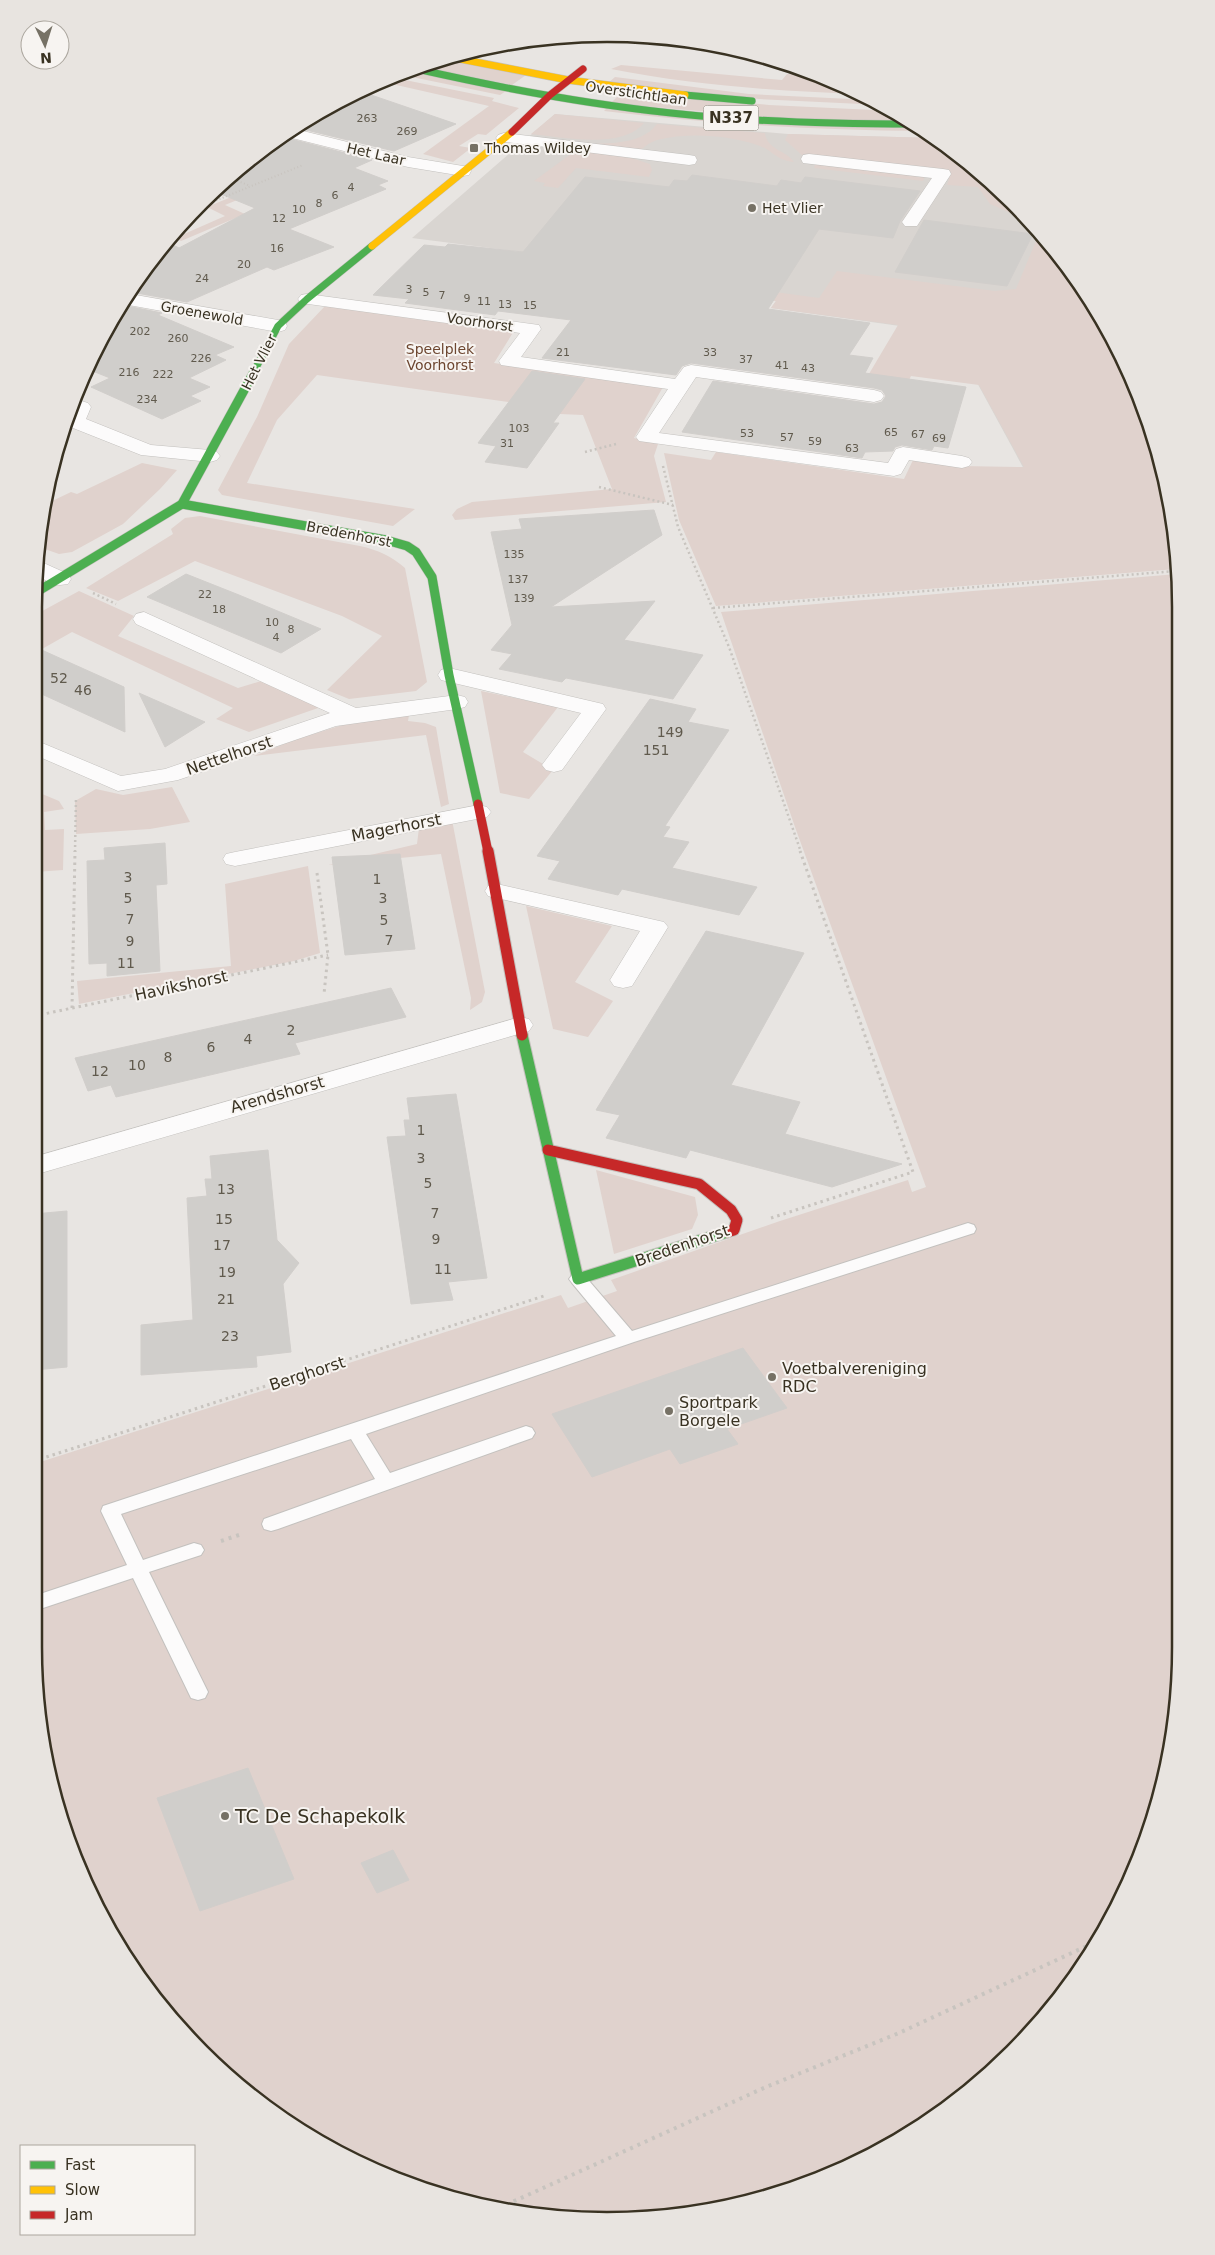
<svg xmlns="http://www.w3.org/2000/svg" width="1215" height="2255" font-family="'DejaVu Sans',sans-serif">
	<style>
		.built { fill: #d9d5d1 }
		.green { fill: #e0d2cd }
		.building { fill: #d0cecb; stroke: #d1cecb }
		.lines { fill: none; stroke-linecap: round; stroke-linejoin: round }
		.lane-casing { stroke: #c3c1be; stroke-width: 2 }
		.street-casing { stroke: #c3c1be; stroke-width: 1 }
		.fast-far2-casing { stroke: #c4c1bd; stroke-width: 8 }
		.fast-far1-casing { stroke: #c4c1bd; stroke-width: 10 }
		.fast-casing { stroke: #c4c1bd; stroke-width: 13 }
		.slow-casing { stroke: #c4c1bd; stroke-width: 8 }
		.jam-far2-casing { stroke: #c4c1bd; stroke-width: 8 }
		.jam-far1-casing { stroke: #c4c1bd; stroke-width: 10 }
		.jam-casing { stroke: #c4c1bd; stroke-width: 13 }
		.path-far3 { stroke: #c8c4bf; stroke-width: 2; stroke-dasharray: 1 2.5; stroke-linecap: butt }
		.path-far2 { stroke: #c8c4bf; stroke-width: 2.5; stroke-dasharray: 2 3; stroke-linecap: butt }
		.path-far1 { stroke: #c8c4bf; stroke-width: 3; stroke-dasharray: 2.5 4; stroke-linecap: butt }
		.path { stroke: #c8c4bf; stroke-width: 4; stroke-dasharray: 3 5; stroke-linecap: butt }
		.lane { fill: #fcfbfb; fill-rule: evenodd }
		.street { fill: #fcfbfb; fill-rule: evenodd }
		.fast-far2 { stroke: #4caf50; stroke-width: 7 }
		.fast-far1 { stroke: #4caf50; stroke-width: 9 }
		.fast { stroke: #4caf50; stroke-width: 11 }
		.slow { stroke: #ffc107; stroke-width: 7 }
		.jam-far2 { stroke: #c62828; stroke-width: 7 }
		.jam-far1 { stroke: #c62828; stroke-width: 9 }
		.jam { stroke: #c62828; stroke-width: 11 }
		.poi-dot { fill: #767165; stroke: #f7f4f1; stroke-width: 2 }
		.labels { text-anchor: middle; stroke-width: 4; stroke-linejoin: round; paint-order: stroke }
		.far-number-label { font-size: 11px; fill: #605a4d }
		.far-street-label { font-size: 14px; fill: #393222; stroke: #f7f4f1 }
		.far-poi-label { font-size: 14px; fill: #393222; stroke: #f7f4f1; text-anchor: start }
		.far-park-label { font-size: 14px; fill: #6d4630; stroke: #f7f4f1 }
		.number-label { font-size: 14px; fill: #605a4d }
		.shield { fill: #f7f4f1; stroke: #726c60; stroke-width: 1 }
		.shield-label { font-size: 15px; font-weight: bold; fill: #393222 }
		.street-label { font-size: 16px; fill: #393222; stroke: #f7f4f1 }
		.poi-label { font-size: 16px; fill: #393222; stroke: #f7f4f1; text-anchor: start }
		.near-poi-label { font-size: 19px; fill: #393222; stroke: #f7f4f1; text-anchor: start }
		.rim { fill: none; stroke: #393222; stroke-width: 2.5 }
	</style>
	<rect width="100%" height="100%" fill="#e8e5e2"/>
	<polygon class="built" points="555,114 788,134 933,138 986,176 1084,289 1138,388 1176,533 1056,528 950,333 771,308 776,301 615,278 623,265 412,238"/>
	<g class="green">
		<polygon points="444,59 526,75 512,85 422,67"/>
		<path d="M621 65 782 80 787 74 815 75 859 94C775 91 693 85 611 69Z"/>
		<polygon points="411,71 506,91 500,95 402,75"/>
		<polygon points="615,77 749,94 872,100 882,105 759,99 608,83"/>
		<polygon points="395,78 494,98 492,101 519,108 486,135 478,134 459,146 471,148 453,162 423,154 489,106 383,82"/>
		<polygon points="604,88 769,105 895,111 910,122 796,120 611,103 619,95 599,93"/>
		<path d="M606 109 676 117 917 127 923 131C816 130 710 124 604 111Z"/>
		<path d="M555 114 644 123C621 150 562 137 531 134Z"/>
		<path d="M657 124 765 133C767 150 786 150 794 162 775 160 775 152 760 146 729 135 690 132 657 140 650 142 643 148 638 152L575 144C601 143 640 147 657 124Z"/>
		<polygon points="788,134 933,138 948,149 939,153 959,157 986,176 1022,218 990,204 978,187 947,185 951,173 803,156 785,140"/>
		<polygon points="575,151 625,156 650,164 652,170 649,177 576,168 558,188 543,186 545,183 534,181"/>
		<polygon points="337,153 346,155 225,205 245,214 181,241 175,238 225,216 207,207"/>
		<polygon points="816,162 926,174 923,181 814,168"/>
		<polygon points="1038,236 1084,289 1138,388 1176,533 1176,569 716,606 679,520 664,453 711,460 716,452 904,479 913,460 960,466 1024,467 979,385 911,376 904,390 863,384 898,325 771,308 776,301 615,278 620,271 819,298 837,271 995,291 1016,289"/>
		<polygon points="326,305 514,331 494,363 663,387 634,438 658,444 654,456 666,502 455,520 452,515 457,509 472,502 612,489 583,415 560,414 558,409 317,375 277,420 247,483 415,509 393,526 222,495 218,490 257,417 289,344"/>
		<polygon points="142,463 177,470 160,489 123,524 72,552 59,554 39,547 46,504 71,492 77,494"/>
		<path d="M200 516 360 546C378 550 391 556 405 568L427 682 416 691 349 699 327 690 382 636 342 616 195 561 118 601 86 588 173 534 171 529 185 518Z"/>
		<polygon points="1177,574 1180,1685 1162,1796 1105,1934 1056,2004 986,2079 926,2125 827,2177 756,2202 645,2220 570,2220 459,2202 388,2177 289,2125 229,2079 152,1997 110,1934 64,1832 45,1759 34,1648 34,1464 561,1295 568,1308 617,1291 611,1280 780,1221 908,1180 912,1192 926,1187 795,827 721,612"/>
		<polygon points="79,591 134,616 118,636 238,688 261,681 321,707 249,732 216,719 233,708 72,632 35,653 35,615"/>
		<polygon points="481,691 558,707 523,752 553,770 529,799 500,793"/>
		<polygon points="409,715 408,721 425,723 436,727 449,804 441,807 426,735 254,756 294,740 349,723"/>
		<polygon points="172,787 190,822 150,829 76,834 75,801 96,789 123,795"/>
		<polygon points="35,791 59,801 64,809 44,812 45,830 64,829 63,870 35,872"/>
		<polygon points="452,820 485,992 482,1002 470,1010 471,998 441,854 328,865 417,844 419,828"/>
		<polygon points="308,866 320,953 294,961 79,1004 77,981 231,966 225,884"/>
		<polygon points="526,906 612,926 575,982 613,1001 588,1037 553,1029"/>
		<polygon points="596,1170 695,1197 698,1215 692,1229 614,1254"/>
	</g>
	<g class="building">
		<polygon points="363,92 377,97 456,124 394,151 298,128 341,101"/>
		<polygon points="283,137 372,160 354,168 388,181 378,185 386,189 289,229 334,247 274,270 267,267 187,302 131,292 167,242 179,248 255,208 216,192 258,152"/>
		<polygon points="692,175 777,186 781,180 801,183 805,177 920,191 900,221 893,238 819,229 768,309 870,323 849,355 873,358 865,373 966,387 948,448 934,446 932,450 902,445 895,447 893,451 865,452 862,458 682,432 713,381 874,404 882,402 886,396 882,390 874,388 691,363 682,366 676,375 542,358 571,320 498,311 495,315 405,303 409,299 373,295 424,245 445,247 448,244 523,252 585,177 669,187 674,180 687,181"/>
		<polygon points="924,220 1033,234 1007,286 895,272"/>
		<polygon points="122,305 162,313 158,315 234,347 215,355 226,360 189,378 210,387 190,396 201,401 162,419 91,387 110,378 90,370 110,321"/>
		<polygon points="532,371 585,379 553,423 559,423 527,468 485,462 496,446 478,443"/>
		<polygon points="654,510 662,535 551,607 655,601 624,640 703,655 673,699 566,678 562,682 499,669 512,654 491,650 512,625 491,532 522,529 519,519"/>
		<polygon points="186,574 239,595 321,629 281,653 147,597"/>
		<polygon points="35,647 124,687 125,732 35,691"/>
		<polygon points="139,693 205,722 165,747"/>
		<polygon points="650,699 696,709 688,722 729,730 665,826 670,827 663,837 689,842 672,868 757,887 739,915 622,889 618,895 548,879 560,861 537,856"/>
		<polygon points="165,843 167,884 156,885 160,971 107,976 107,963 89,964 87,861 105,860 104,848"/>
		<polygon points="400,854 415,949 345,955 332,857"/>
		<polygon points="706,931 804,953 731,1085 800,1102 785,1134 902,1164 832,1187 690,1150 686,1158 606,1138 620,1115 596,1110"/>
		<polygon points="391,988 406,1017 295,1043 300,1054 116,1097 111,1085 88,1091 75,1058"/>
		<polygon points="456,1094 487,1278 448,1282 453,1300 411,1304 387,1137 406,1136 404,1120 410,1120 407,1098"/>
		<polygon points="268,1150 277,1240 299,1263 283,1284 291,1352 256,1356 257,1367 141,1375 141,1325 193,1320 187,1198 207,1196 205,1179 212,1179 210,1156"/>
		<polygon points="67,1211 67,1367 34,1370 34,1214"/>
		<polygon points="743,1348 787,1408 727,1429 738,1444 680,1464 670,1449 592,1477 552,1414"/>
		<polygon points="248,1768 294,1879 200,1911 157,1798"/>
		<polygon points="393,1850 409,1880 377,1893 361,1863"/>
	</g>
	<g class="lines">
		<defs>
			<polygon id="lane" points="968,1223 974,1225 976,1229 974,1233 634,1342 366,1434 390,1473 526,1426 532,1428 535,1433 532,1438 278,1529 271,1531 264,1529 262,1524 264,1519 375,1479 351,1439 121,1514 143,1560 194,1543 201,1545 204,1550 201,1555 149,1572 208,1692 205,1698 198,1700 191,1698 133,1578 34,1611 34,1596 127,1565 101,1511 103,1506 616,1336 572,1283 569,1279 572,1275 584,1275 632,1331"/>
			<g id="street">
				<polygon points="295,129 408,157 463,166 469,167 471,171 469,175 463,176 408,167 284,136"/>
				<polygon points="504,133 689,155 695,156 697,160 695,164 689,165 498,141 496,138 498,135"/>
				<polygon points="809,154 943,169 949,170 951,174 917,226 905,226 902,222 932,178 803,163 801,159 803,155"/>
				<polygon points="130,294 278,320 285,322 287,326 285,330 278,332 123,304"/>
				<polygon points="307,294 539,325 541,329 521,357 675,379 684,367 691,365 874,390 881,392 884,396 881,400 874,402 696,377 659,433 888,463 896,449 903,447 962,456 969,458 972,462 969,466 962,468 909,460 901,474 894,476 639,441 636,437 668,389 501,365 499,361 520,333 301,303 298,299 301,295"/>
				<polygon points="78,400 88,403 91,407 86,419 151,445 210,450 217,452 220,456 217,460 210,462 141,455 68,426"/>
				<polygon points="37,560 68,574 71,579 68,584 60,585 52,584 35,574"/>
				<polygon points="144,612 356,708 457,695 465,697 468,702 465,707 457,709 336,726 178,780 118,791 35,755 35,740 121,776 165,769 330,713 136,624 133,619 136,614"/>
				<polygon points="449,668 603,704 606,709 562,770 554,772 546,770 542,765 581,713 441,680 438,675 441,670"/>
				<polygon points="479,805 487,807 491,812 487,817 235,866 226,864 223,859 226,854 235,852"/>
				<polygon points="497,884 664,922 668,927 632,986 623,988 614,986 610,980 640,931 488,896 485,891 488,886"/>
				<polygon points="520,1017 529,1019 533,1025 529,1031 34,1175 34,1157"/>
			</g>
			<g id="fast-far2">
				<path d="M417 69C501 88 586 104 671 113 752 122 833 124 914 124"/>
				<polyline points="685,95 752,101"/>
				<polyline points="253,373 278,326 307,299 372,246"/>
			</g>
			<g id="fast-far1">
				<polyline points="182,504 386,540 407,546 416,552 432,577 449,675 478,804"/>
				<polyline points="35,593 182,504 254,372"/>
			</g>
			<polyline id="fast" points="522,1035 578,1279 727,1232"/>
			<g id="slow">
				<polyline points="450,57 568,80 685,95"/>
				<polyline points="372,246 512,132"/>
			</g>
			<polyline id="jam-far2" points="512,132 550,95 583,69"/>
			<polyline id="jam-far1" points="478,804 488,852"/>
			<g id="jam">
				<polyline points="488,851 522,1035"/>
				<polyline points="548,1150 699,1184 731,1210 737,1220 734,1230 727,1232"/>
			</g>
		</defs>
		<use href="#lane" class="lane-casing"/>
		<use href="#street" class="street-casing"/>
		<use href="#fast-far2" class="fast-far2-casing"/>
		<use href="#fast-far1" class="fast-far1-casing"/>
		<use href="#fast" class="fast-casing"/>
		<use href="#slow" class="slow-casing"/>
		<use href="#jam-far2" class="jam-far2-casing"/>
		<use href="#jam-far1" class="jam-far1-casing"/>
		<use href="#jam" class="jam-casing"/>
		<g class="path-far3">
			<polyline points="231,178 250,186"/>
			<polyline points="200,207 303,165"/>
		</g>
		<g class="path-far2">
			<polyline points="585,452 616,444"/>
			<polyline points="663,466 678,527 729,647 801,852"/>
			<polyline points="599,487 673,505"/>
			<polyline points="93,593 116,604"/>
			<polyline points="713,608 1176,571"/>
			<polyline points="75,852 76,797"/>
		</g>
		<g class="path-far1">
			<polyline points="317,873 328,955 324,994"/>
			<polyline points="72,1008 75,851"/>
			<polyline points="34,1016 328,955"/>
			<polyline points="771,1218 913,1172 800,851"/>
			<polyline points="34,1461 547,1295"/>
		</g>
		<g class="path">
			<polyline points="221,1541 242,1534"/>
			<polyline points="499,2208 766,2087 899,2033 1102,1939"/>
		</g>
		<use href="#lane" class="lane"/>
		<use href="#street" class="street"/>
		<use href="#fast-far2" class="fast-far2"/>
		<use href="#fast-far1" class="fast-far1"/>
		<use href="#fast" class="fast"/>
		<use href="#slow" class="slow"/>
		<use href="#jam-far2" class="jam-far2"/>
		<use href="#jam-far1" class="jam-far1"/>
		<use href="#jam" class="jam"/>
	</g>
	<g class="poi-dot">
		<rect x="469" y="143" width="10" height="10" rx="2.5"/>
		<circle cx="752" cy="208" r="5"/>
		<circle cx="772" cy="1377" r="5"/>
		<circle cx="669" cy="1411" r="5"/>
		<circle cx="225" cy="1816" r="5"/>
	</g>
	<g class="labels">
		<g class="far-number-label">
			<text x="367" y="122">263</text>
			<text x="407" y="135">269</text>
			<text x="351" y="191">4</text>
			<text x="335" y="199">6</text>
			<text x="319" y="207">8</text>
			<text x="299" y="213">10</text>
			<text x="279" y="222">12</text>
			<text x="277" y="252">16</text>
			<text x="244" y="268">20</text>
			<text x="202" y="282">24</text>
			<text x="409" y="293">3</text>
			<text x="426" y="296">5</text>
			<text x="442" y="299">7</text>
			<text x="467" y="302">9</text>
			<text x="484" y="305">11</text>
			<text x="505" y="308">13</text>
			<text x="530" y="309">15</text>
			<text x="140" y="335">202</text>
			<text x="178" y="342">260</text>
			<text x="563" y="356">21</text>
			<text x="710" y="356">33</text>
			<text x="201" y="362">226</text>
			<text x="746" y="363">37</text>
			<text x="782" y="369">41</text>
			<text x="808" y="372">43</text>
			<text x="129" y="376">216</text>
			<text x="163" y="378">222</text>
			<text x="147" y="403">234</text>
			<text x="519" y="432">103</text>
			<text x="891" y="436">65</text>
			<text x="747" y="437">53</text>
			<text x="918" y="438">67</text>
			<text x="787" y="441">57</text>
			<text x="939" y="442">69</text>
			<text x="815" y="445">59</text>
			<text x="507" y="447">31</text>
			<text x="852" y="452">63</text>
			<text x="514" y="558">135</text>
			<text x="518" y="583">137</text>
			<text x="205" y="598">22</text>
			<text x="524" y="602">139</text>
			<text x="219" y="613">18</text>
			<text x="272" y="626">10</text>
			<text x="291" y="633">8</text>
			<text x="276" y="641">4</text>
		</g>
		<g class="far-street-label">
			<text transform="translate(636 93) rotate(8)" y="5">Overstichtlaan</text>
			<text transform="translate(376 154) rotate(13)" y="5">Het Laar</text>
			<text transform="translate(202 313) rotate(10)" y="5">Groenewold</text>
			<text transform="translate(480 322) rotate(8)" y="5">Voorhorst</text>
			<text transform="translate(259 362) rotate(-63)" y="5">Het Vlier</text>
			<text transform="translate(349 534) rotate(11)" y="5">Bredenhorst</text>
		</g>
		<g class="far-poi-label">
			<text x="484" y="153">Thomas Wildey</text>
			<text x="762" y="213">Het Vlier</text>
		</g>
		<g class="far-park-label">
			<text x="440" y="354">Speelplek<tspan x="440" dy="16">Voorhorst</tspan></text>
		</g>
		<g class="number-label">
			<text x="59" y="683">52</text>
			<text x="83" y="695">46</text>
			<text x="670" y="737">149</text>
			<text x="656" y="755">151</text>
			<text x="128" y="882">3</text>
			<text x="377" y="884">1</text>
			<text x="128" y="903">5</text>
			<text x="383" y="903">3</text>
			<text x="130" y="924">7</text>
			<text x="384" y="925">5</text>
			<text x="389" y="945">7</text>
			<text x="130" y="946">9</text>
			<text x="126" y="968">11</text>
			<text x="291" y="1035">2</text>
			<text x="248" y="1044">4</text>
			<text x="211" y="1052">6</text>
			<text x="168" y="1062">8</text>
			<text x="137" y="1070">10</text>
			<text x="100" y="1076">12</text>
			<text x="421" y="1135">1</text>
			<text x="421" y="1163">3</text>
			<text x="428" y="1188">5</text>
			<text x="226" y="1194">13</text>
			<text x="435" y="1218">7</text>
			<text x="224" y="1224">15</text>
			<text x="436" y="1244">9</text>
			<text x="222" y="1250">17</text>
			<text x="443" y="1274">11</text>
			<text x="227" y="1277">19</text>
			<text x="226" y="1304">21</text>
			<text x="230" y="1341">23</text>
		</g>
		<rect class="shield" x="703.5" y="105.5" width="55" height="25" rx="4"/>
		<g class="shield-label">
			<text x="731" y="123">N337</text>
		</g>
		<g class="street-label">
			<text transform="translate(229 755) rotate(-19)" y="6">Nettelhorst</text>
			<text transform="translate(396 827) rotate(-11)" y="6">Magerhorst</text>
			<text transform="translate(181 985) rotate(-12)" y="6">Havikshorst</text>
			<text transform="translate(277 1094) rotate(-16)" y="6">Arendshorst</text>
			<text transform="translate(682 1245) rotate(-19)" y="6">Bredenhorst</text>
			<text transform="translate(307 1373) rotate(-18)" y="6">Berghorst</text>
		</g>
		<g class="poi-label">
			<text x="782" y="1374">Voetbalvereniging<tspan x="782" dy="18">RDC</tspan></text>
			<text x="679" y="1408">Sportpark<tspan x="679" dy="18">Borgele</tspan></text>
		</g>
		<g class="near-poi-label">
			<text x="235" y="1823">TC De Schapekolk</text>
		</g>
	</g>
	<path d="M0 0H1215V2255H0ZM607 42H607A565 565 0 0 1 1172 607V1647A565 565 0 0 1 607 2212H607A565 565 0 0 1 42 1647V607A565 565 0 0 1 607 42Z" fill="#e8e4e0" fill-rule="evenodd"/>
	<path class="rim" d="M607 42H607A565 565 0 0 1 1172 607V1647A565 565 0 0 1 607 2212H607A565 565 0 0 1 42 1647V607A565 565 0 0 1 607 42Z"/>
	<rect x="20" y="2145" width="175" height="90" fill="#f7f4f1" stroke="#aba69e"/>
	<rect x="30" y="2161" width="25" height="8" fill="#4caf50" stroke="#aba69e"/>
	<text x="65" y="2170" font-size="15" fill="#393222">Fast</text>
	<rect x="30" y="2186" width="25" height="8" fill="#ffc107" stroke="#aba69e"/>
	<text x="65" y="2195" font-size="15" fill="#393222">Slow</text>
	<rect x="30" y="2211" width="25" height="8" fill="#c62828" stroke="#aba69e"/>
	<text x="65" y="2220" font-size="15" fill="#393222">Jam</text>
	<g transform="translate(45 45) rotate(176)"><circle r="24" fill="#f7f4f1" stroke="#aba69e"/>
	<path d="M0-4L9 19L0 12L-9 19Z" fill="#767165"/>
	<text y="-8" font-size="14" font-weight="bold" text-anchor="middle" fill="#393222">N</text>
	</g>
</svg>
